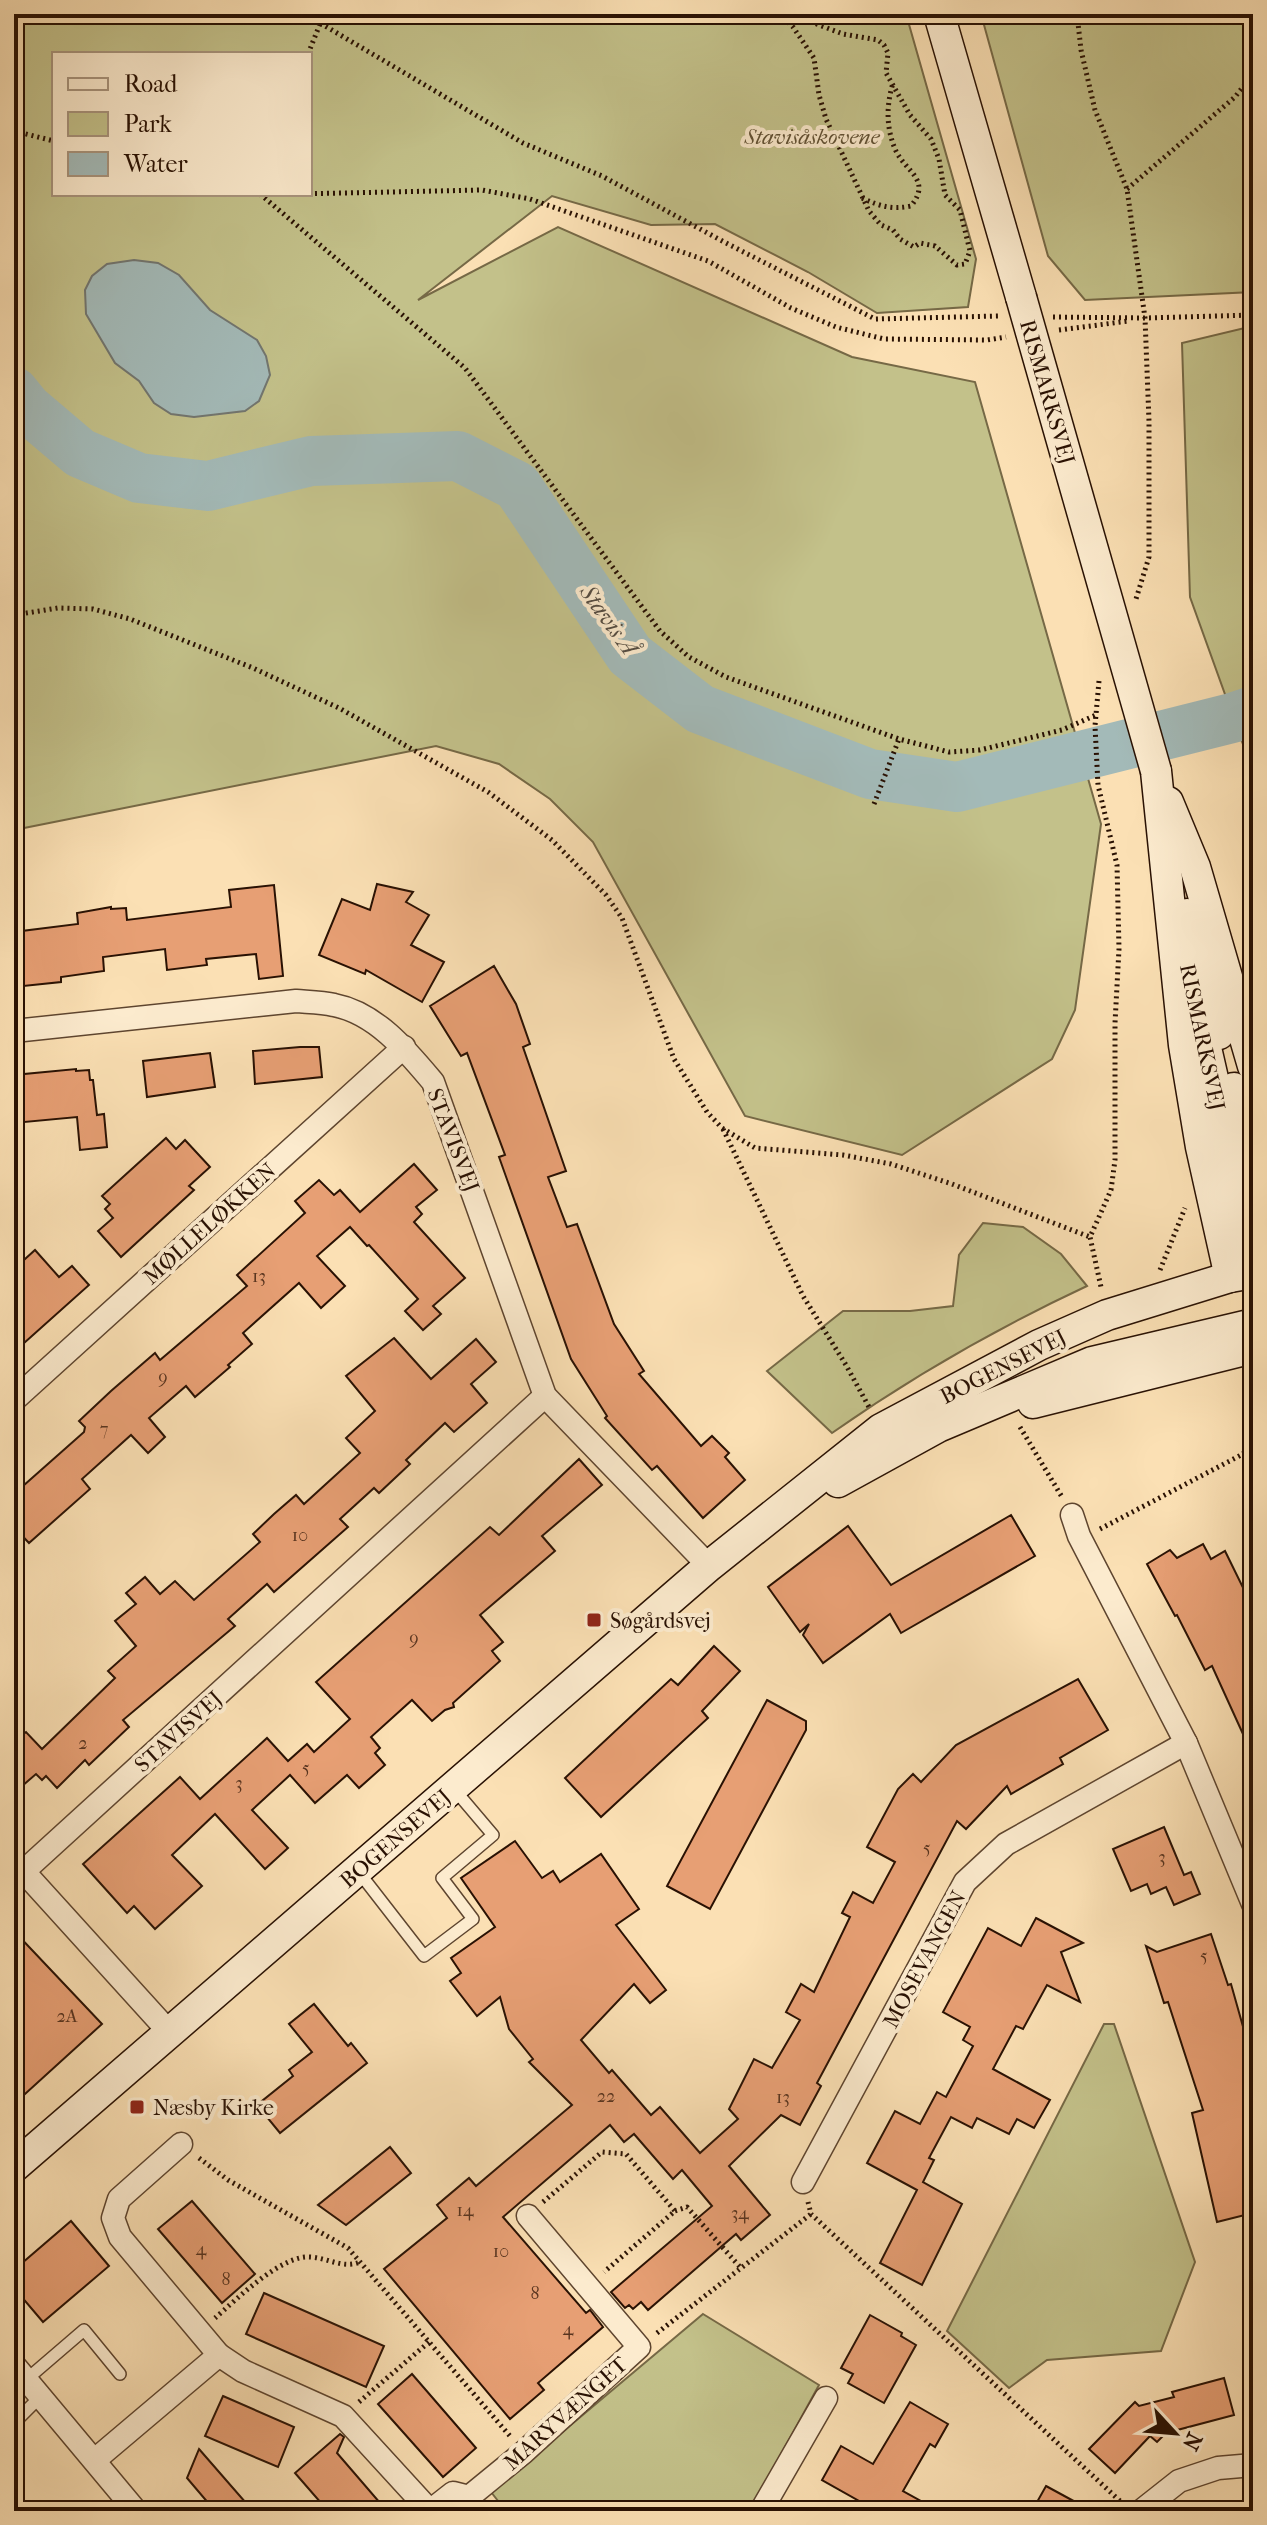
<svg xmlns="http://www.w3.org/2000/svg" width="1267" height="2525" font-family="'IM FELL French Canon',serif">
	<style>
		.green { fill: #c3c18a; stroke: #766946; stroke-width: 2; fill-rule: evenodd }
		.water { fill: #a3bab8; stroke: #727670; stroke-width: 2 }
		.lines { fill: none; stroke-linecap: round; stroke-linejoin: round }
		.river { stroke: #a3bab8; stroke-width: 50 }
		.building { fill: #e79f74; stroke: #291103; stroke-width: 2 }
		.lane-casing { stroke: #5e452f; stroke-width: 14 }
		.street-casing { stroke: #5e452f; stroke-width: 25 }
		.secondary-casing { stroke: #291103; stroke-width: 33 }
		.path { stroke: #291103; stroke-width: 5; stroke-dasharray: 2 4; stroke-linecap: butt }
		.lane { stroke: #fcebce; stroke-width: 11 }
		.street { stroke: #fcebce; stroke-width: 22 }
		.secondary { stroke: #fcebce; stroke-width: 30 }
		.secondary-bridge-casing { stroke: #291103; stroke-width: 33; stroke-linecap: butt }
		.secondary-bridge { stroke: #fcebce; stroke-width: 30 }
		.poi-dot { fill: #8f2418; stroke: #fcebce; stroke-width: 3 }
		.labels { text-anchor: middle; stroke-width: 8; stroke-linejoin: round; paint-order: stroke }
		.number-label { font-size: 18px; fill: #58341f }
		.park-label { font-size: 22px; font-style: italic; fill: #5f4f32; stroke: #fcebce }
		.street-label { font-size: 22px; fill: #291103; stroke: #fcebce }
		.poi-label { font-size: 22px; fill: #291103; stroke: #fcebce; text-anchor: start }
		.water-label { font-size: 24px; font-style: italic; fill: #544c42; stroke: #fcebce }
	</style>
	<rect width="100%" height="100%" fill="#fbe0b4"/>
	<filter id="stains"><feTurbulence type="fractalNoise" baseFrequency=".0025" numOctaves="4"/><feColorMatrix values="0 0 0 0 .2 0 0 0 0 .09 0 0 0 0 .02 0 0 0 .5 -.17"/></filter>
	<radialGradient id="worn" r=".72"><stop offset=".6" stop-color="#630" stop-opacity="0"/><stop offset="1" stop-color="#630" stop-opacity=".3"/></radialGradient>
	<g class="green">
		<path d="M14 14H906L976 259 968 307 877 313 808 272 715 224 651 225 552 196 418 300 558 227 852 357 975 382 1101 824 1075 1010 1052 1059 902 1155 745 1116 593 842 550 799 499 764 436 746 14 830ZM54 54H310V194H54Z"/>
		<polygon points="981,14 1253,14 1253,292 1085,300 1048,256"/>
		<polygon points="1253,326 1253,772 1190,597 1182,343"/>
		<path d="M983 1223 1023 1227 1061 1254 1087 1286C997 1328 913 1376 832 1433L767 1371 843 1311H910L953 1306 959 1255Z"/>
		<polygon points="1104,2024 1114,2024 1195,2262 1161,2351 1047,2360 1009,2388 947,2331"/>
		<polygon points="703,2314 819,2385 750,2511 506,2511 491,2492"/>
	</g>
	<polygon class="water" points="134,260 158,263 179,275 210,310 257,340 266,356 270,375 259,401 245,411 194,417 171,414 154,403 139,381 115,363 86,314 85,290 92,276 107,264"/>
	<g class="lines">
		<polyline class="river" points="14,392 27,408 80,453 139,478 208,486 311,461 458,456 517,486 630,655 700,709 870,774 957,787 1232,718 1253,711"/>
	</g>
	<g class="building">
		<polygon points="377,884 413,892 406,902 429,915 411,945 444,962 422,1002 366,970 365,974 319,955 342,899 370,910"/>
		<polygon points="274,885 283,976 259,979 256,954 206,959 207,965 167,970 165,949 103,957 104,971 61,977 61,982 14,987 14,932 78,924 77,913 111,907 111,909 126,908 127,920 231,907 229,890"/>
		<polygon points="494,966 516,1004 530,1044 523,1047 566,1171 548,1177 567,1227 577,1224 614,1324 644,1371 639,1374 701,1446 712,1436 729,1453 725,1457 745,1480 703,1518 657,1466 652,1470 605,1418 607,1416 571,1359 499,1157 505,1155 467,1053 461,1056 430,1006"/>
		<polygon points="300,1047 319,1047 322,1077 255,1084 253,1051"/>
		<polygon points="210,1053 215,1087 147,1097 143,1061"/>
		<polygon points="76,1069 76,1071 89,1070 90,1080 93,1080 97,1115 104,1114 107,1147 80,1150 77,1117 14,1123 14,1075"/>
		<polygon points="166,1138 176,1149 185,1140 210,1167 189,1186 194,1190 121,1257 98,1231 113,1218 105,1209 110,1204 102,1196"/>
		<polygon points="414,1164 437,1190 416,1207 422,1214 414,1222 465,1278 433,1306 441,1314 423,1330 405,1311 418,1299 369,1245 367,1246 350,1227 317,1256 345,1286 321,1308 299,1283 243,1333 252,1344 228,1365 230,1367 195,1397 186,1386 149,1418 165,1437 148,1453 131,1435 82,1479 90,1489 29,1543 14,1527 14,1494 84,1432 85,1427 79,1421 111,1391 155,1353 160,1360 247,1286 237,1275 305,1213 295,1201 319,1180 334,1195 340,1190 360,1212"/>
		<polygon points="35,1250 59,1277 72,1266 89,1285 14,1352 14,1269"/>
		<polygon points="394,1338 431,1379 476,1339 496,1362 471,1384 487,1403 454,1432 445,1423 406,1460 410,1464 379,1493 374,1488 340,1519 348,1527 274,1592 267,1584 228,1619 235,1626 123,1720 129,1727 89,1765 85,1760 57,1788 46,1776 42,1780 36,1774 14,1793 14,1742 26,1732 42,1749 115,1678 108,1671 136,1646 115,1621 136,1604 126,1593 145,1577 160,1594 175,1581 194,1600 260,1542 253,1534 274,1514 296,1495 304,1504 360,1453 346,1438 375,1411 346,1376"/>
		<polygon points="579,1459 602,1485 542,1536 555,1551 480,1615 503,1642 492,1651 500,1661 453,1703 454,1707 445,1710 432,1721 412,1700 371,1737 380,1748 375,1753 385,1765 359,1788 347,1775 315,1803 290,1775 252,1810 288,1848 265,1869 215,1814 172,1855 202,1886 155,1929 134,1906 127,1913 83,1864 180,1777 200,1799 267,1738 288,1761 307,1744 314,1752 350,1719 316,1682 490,1527 499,1535"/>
		<polygon points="1011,1515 1035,1556 901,1633 890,1614 823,1663 803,1635 809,1624 800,1632 768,1587 848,1526 891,1585"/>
		<polygon points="1203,1544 1211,1559 1225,1551 1253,1608 1253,1756 1212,1666 1205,1670 1177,1615 1175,1616 1147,1564 1170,1550 1177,1558"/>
		<polygon points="714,1646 740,1671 702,1711 708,1718 601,1817 565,1778 671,1679 678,1685"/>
		<polygon points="1078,1679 1108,1730 1060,1758 1063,1764 1011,1794 1007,1786 966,1829 957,1821 817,2083 821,2086 800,2125 781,2115 729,2166 770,2215 741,2240 736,2234 648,2310 641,2302 633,2309 629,2305 625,2308 611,2292 712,2206 682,2170 673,2179 634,2134 624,2142 610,2125 503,2217 586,2313 590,2310 603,2327 538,2383 544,2390 510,2419 384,2269 447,2218 437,2205 469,2178 476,2186 572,2105 529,2062 533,2059 509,2029 500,1997 477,2016 450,1981 461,1973 451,1958 495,1927 461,1878 515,1841 542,1878 553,1871 560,1882 601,1854 639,1909 616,1925 666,1990 650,2003 634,1984 581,2040 609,2073 612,2070 651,2115 660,2107 700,2153 738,2119 729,2109 754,2059 772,2068 800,2020 786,2012 801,1984 814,1992 850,1917 842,1913 853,1892 873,1903 895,1862 867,1847 898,1789 913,1774 921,1782 956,1745"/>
		<polygon points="767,1700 806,1721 806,1730 710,1909 667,1886"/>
		<polygon points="1164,1827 1184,1875 1191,1872 1200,1894 1174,1905 1166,1887 1151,1894 1147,1884 1131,1891 1113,1849"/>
		<polygon points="1036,1918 1083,1943 1061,1952 1080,2002 1047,1985 1023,2029 1016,2026 993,2069 1050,2100 1034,2128 1017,2119 1009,2134 977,2118 972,2128 951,2117 929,2158 934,2160 923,2182 962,2204 922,2285 880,2263 917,2190 867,2163 895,2111 920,2124 937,2092 946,2097 973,2046 963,2040 970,2027 943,2012 988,1928 1021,1946"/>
		<polygon points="14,1931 102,2024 14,2104"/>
		<polygon points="1211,1934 1228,1985 1231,1984 1253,2062 1253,2213 1217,2222 1192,2113 1203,2110 1168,2002 1164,2003 1146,1946 1157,1952"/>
		<polygon points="314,2004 348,2046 351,2043 367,2063 280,2133 257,2105 293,2076 289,2070 312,2052 289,2024"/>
		<polygon points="390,2147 411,2173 346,2225 318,2205"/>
		<polygon points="192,2201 255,2274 222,2303 158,2229"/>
		<polygon points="71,2221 109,2266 43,2322 14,2288 14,2270"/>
		<polygon points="264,2293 384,2346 366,2387 246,2334"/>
		<polygon points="870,2315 902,2333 901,2336 916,2345 884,2403 848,2383 853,2374 841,2368"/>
		<polygon points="412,2374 476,2448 443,2477 378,2404"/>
		<polygon points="1224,2378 1234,2415 1166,2433 1157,2442 1150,2436 1115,2473 1089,2449 1135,2402 1139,2406 1174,2397 1172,2392"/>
		<polygon points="223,2396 294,2427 278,2467 205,2436"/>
		<polygon points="910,2402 948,2424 935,2447 930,2444 903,2491 939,2511 877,2511 822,2480 841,2446 873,2464"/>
		<polygon points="340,2434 344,2437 337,2453 387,2511 328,2511 295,2473"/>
		<polygon points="199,2449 253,2511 215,2511 187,2478"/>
		<polygon points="1046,2486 1092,2511 1032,2511"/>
	</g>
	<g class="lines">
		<defs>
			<g id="lane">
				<polyline points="358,1871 424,1956 473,1919 442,1878 493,1835 454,1789"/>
				<polyline points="27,2379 84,2330 120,2374"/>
				<polyline points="14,2423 41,2396"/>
			</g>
			<g id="street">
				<path d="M14 1031 296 1001C308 1002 322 1002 334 1005 376 1013 407 1051 433 1082L545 1396 709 1566"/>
				<polyline points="14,1400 404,1047"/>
				<polyline points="1072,1515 1079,1536 1186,1743 1253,1904"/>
				<polyline points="15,1862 170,2033"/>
				<polyline points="24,1871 545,1396"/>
				<polyline points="181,2144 119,2199 113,2218 120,2237 219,2355"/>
				<polyline points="803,2182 965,1882 1006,1844 1186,1743"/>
				<polyline points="14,2365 136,2511"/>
				<polyline points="96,2459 219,2355 243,2371 343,2416 430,2511"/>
				<polyline points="430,2511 453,2493 469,2497 524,2452 639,2347 528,2216"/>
				<polyline points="761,2511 826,2398"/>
				<polyline points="1141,2511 1179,2481 1218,2468 1253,2465"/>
			</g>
			<g id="secondary">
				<polyline points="939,14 1021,297"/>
				<polyline points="1156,771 1184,1045 1201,1147 1230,1277"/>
				<polyline points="1168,802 1195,867 1253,1066"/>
				<polyline points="1187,914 1219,1034"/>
				<polyline points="1198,1013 1253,1253"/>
				<polyline points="1234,1088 1253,1156"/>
				<polyline points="1033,1403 1253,1348"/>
				<polyline points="838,1482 938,1427 1092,1362 1253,1324"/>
				<polyline points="14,2167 709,1566 881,1429 1039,1345 1107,1315 1230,1277 1253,1273"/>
			</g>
		</defs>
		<use href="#lane" class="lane-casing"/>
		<use href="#street" class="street-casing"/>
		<use href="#secondary" class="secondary-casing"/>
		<g class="path">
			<polyline points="292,14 320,23 523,143 602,176 726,243 875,319 999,316"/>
			<polyline points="705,14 717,14"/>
			<polyline points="779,14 793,27 814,58 819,95 826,119 869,211 881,225 893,230 900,239 914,247 920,243 935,246 957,265 965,264 970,251 960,210 945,195 939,159 931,139 910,115 886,73 888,53 884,45 878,40 843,34 790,14"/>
			<polyline points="1077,14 1081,50 1095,110 1127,189 1145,318 1149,421 1149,557 1136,599"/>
			<polyline points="308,54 324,14"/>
			<polyline points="14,131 54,141"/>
			<polyline points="1127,189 1235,97 1253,74"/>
			<polyline points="260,194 465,368 660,631 689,657 726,677 899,739 949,752 980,750 1062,730 1096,715"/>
			<polyline points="297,194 482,190 530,199 708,261 791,308 836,327 884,339 987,340 1006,337"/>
			<path d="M862 198C879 206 892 210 911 206 932 180 906 172 896 151 886 129 886 106 893 83"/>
			<polyline points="1053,317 1145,318 1253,315"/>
			<polyline points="1059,330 1129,321"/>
			<polyline points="14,615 58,608 93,609 130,619 253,668 339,708 488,792 552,840 606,895 622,918 674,1059 707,1112 722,1128 755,1148 843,1155 891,1164 952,1184 1090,1237"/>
			<polyline points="1099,681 1095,726 1098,785 1117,865 1119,949 1115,1023 1115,1160 1111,1190 1090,1237 1101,1287"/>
			<polyline points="874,804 899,739"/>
			<polyline points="723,1129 803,1296 846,1365 869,1407"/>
			<polyline points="1160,1270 1185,1208"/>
			<polyline points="1245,1377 1253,1405"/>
			<polyline points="1020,1427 1062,1497"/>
			<polyline points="1100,1529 1243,1454 1253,1440"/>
			<polyline points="199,2158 228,2180 348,2248 510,2436"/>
			<polyline points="543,2202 602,2152 626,2154 675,2211 604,2272"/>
			<polyline points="808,2202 811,2214 1120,2501"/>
			<polyline points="675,2211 687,2207 740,2267"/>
			<path d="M215 2318C237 2299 281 2255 310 2257 328 2258 343 2269 360 2262"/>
			<polyline points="657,2333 811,2214"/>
			<polyline points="359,2402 429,2342"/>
		</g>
		<use href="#lane" class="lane"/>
		<use href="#street" class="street"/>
		<use href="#secondary" class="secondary"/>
		<defs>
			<polyline id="secondary-bridge" points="1021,297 1156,771"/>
		</defs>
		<use href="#secondary-bridge" class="secondary-bridge-casing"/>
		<use href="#secondary-bridge" class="secondary-bridge"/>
	</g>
	<g class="poi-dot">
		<rect x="586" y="1612" width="16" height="16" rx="4"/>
		<rect x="129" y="2099" width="16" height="16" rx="4"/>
	</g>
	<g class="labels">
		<g class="number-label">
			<text x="259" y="1282">13</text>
			<text x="163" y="1383">9</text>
			<text x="104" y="1435">7</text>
			<text x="300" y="1541">10</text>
			<text x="414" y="1644">9</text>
			<text x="83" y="1749">2</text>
			<text x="306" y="1774">5</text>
			<text x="239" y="1789">3</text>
			<text x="927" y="1854">5</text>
			<text x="1162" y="1863">3</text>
			<text x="1204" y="1962">5</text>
			<text x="67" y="2022">2A</text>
			<text x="606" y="2102">22</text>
			<text x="783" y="2103">13</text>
			<text x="465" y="2216">14</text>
			<text x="740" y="2219">34</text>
			<text x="201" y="2255">4</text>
			<text x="501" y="2257">10</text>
			<text x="226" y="2285">8</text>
			<text x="535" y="2299">8</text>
			<text x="568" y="2335">4</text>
		</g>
		<g class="park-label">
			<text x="812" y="144">Stavisåskovene</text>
		</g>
		<g class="street-label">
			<text transform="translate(1048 392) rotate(74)" y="8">RISMARKSVEJ</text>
			<text transform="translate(1203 1037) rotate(78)" y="8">RISMARKSVEJ</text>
			<text transform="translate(454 1140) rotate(69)" y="8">STAVISVEJ</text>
			<text transform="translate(209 1223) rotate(-42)" y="8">MØLLELØKKEN</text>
			<text transform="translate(1003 1366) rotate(-27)" y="8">BOGENSEVEJ</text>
			<text transform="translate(178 1731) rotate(-42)" y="8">STAVISVEJ</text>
			<text transform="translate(395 1838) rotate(-41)" y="8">BOGENSEVEJ</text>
			<text transform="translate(924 1959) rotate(-62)" y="8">MOSEVANGEN</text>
			<text transform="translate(565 2413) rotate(-42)" y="8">MARYVÆNGET</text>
		</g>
		<g class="poi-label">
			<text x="610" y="1628">Søgårdsvej</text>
			<text x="153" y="2115">Næsby Kirke</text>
		</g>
		<g class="water-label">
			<text transform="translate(609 620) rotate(54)" y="8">Stavis Å</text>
		</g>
	</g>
	<rect width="1267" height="2525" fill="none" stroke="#fbe0b4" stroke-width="48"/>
	<rect x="16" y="16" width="1235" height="2493" fill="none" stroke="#291103" stroke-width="4"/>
	<rect x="24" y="24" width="1219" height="2477" fill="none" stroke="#291103" stroke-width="2"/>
	<rect x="52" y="52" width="260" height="144" fill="#fcebce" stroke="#a8947d" stroke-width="2"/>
	<rect x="68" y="78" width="40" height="12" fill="#fcebce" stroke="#a8947d" stroke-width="2"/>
	<text x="124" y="92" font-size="24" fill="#291103">Road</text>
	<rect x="68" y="112" width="40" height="24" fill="#c3c18a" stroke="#a8947d" stroke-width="2"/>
	<text x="124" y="132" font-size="24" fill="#291103">Park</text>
	<rect x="68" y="152" width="40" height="24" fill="#a3bab8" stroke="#a8947d" stroke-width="2"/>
	<text x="124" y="172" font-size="24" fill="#291103">Water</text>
	<g transform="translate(1175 2433) rotate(116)" stroke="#fcebce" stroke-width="6" paint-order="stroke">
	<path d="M0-6L14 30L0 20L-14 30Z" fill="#291103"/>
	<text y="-12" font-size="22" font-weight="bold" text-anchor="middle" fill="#291103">N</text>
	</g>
	<rect width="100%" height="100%" filter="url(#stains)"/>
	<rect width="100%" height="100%" fill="url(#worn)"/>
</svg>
